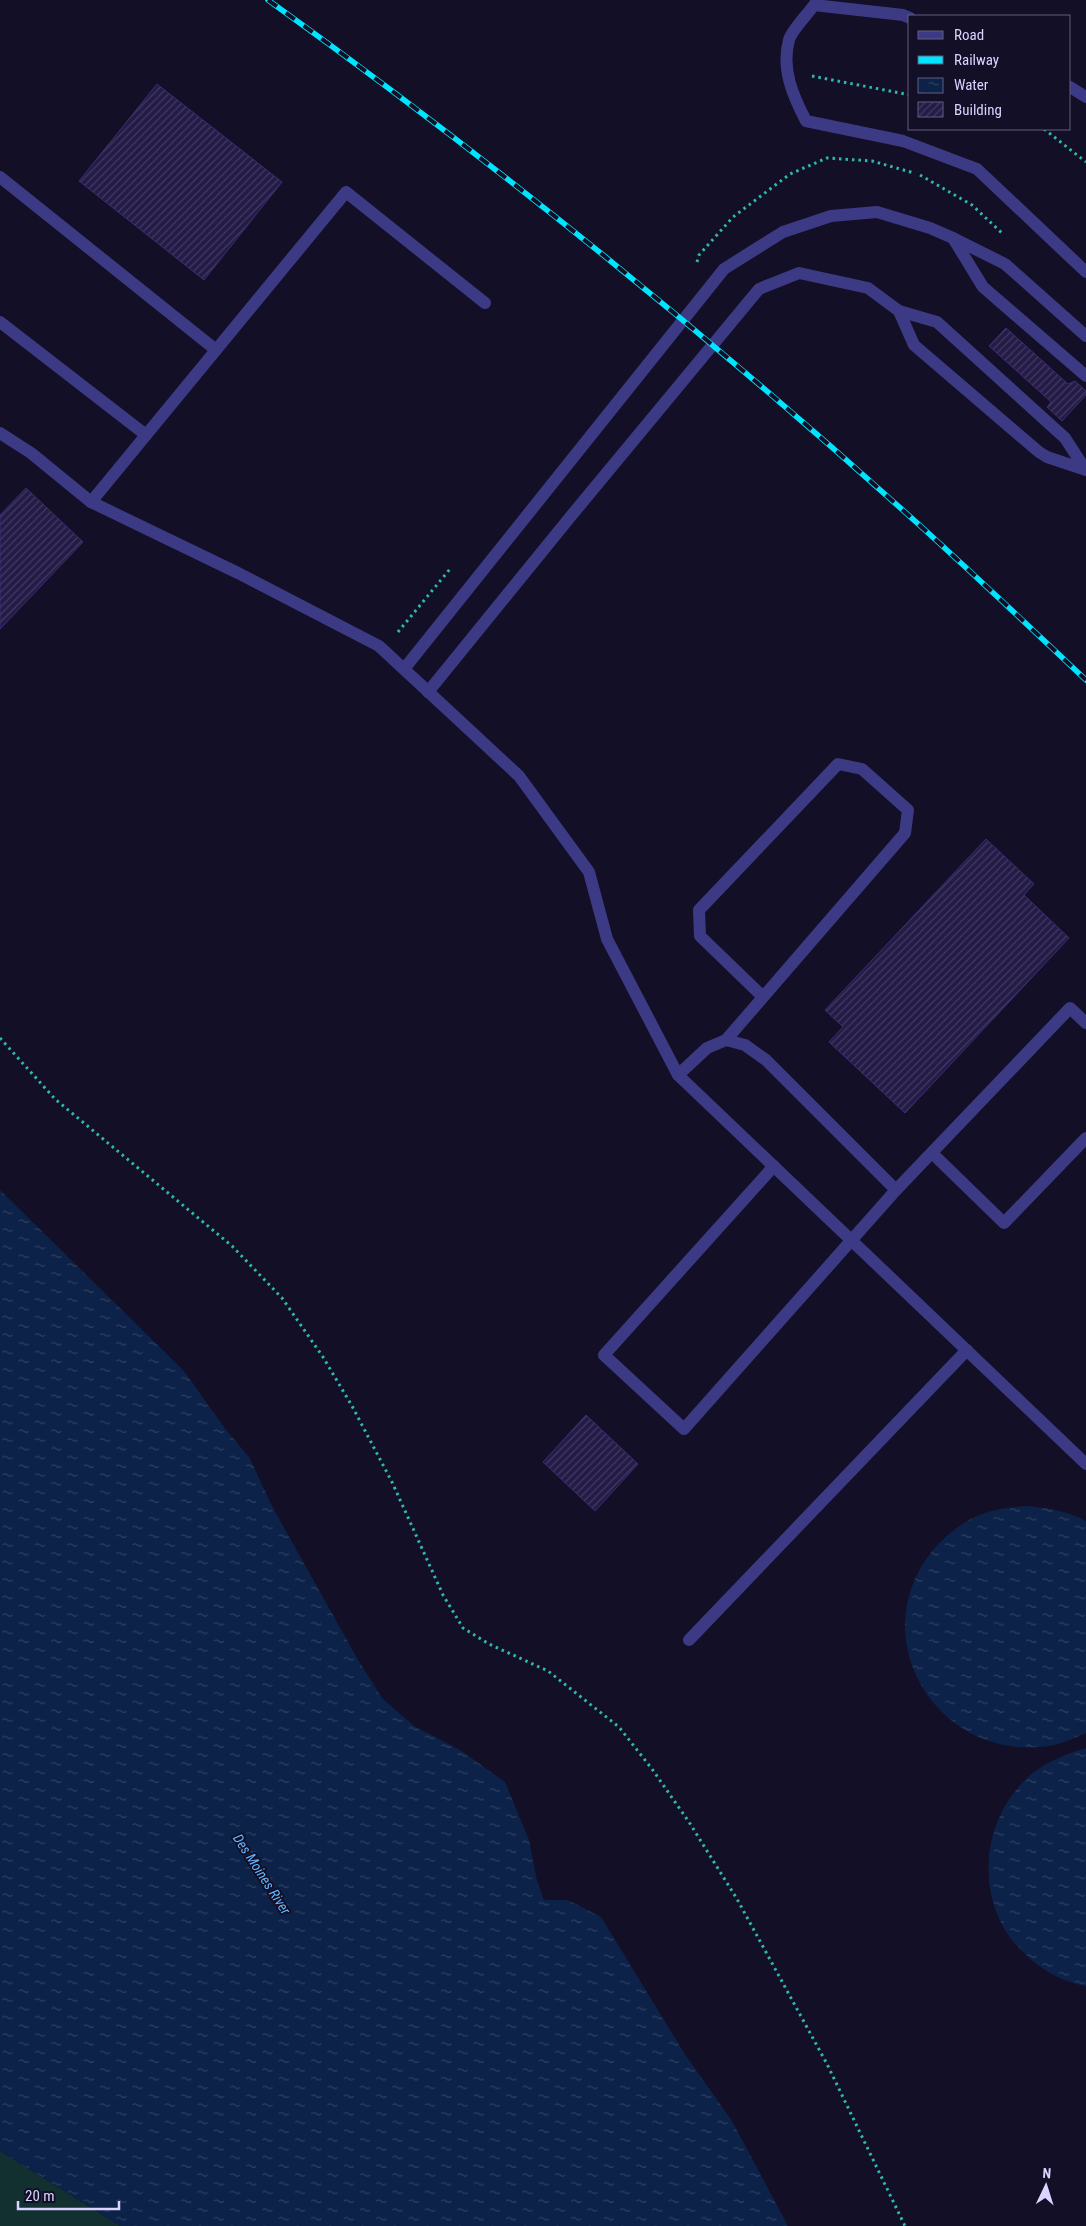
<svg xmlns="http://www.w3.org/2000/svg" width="1086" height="2226" font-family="'Roboto Condensed',sans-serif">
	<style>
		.garden { fill: #12302f }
		.water { fill: url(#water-ripples) }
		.building { fill: url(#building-hatch); stroke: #3b2d73 }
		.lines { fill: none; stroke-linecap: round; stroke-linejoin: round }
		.path { stroke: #2fb8b0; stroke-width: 3; stroke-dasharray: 2.5 4; stroke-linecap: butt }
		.minor { stroke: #3d3a85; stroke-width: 12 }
		.rail-casing { stroke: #00e5ff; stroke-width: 5.5 }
		.rail { stroke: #130f26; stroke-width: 4; stroke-dasharray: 11; stroke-linecap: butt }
		.labels { text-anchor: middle; stroke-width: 4; stroke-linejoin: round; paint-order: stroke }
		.water-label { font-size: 14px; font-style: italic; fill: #62b6ff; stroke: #130f26 }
	</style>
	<defs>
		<pattern id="water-ripples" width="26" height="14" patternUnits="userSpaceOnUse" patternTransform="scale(1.25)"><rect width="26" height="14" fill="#0c2248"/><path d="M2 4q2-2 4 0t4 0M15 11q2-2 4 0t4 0" fill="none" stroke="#2f4163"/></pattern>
		<pattern id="building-hatch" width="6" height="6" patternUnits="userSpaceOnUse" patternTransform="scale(1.25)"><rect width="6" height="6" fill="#241b47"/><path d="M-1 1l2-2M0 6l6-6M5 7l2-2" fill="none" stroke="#433b63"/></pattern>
	</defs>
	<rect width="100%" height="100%" fill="#130f26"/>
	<polygon class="garden" points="0,2151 120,2226 0,2226"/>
	<g class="water">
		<polygon points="0,1190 184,1371 226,1430 249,1457 273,1508 357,1658 382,1698 414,1726 460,1750 505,1782 529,1840 537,1881 544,1900 568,1900 601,1917 686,2056 732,2121 788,2226 120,2226 0,2151"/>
		<path d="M1027 1506C1048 1508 1067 1511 1086 1521V1733C1071 1740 1056 1746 1039 1747 932 1755 864 1634 933 1550 946 1535 963 1521 982 1514 996 1509 1011 1507 1027 1506Z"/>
		<path d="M1086 1748V1986C1063 1982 1043 1971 1026 1955 976 1910 977 1830 1023 1782 1040 1764 1063 1755 1086 1748Z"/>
	</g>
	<g class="building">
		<polygon points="157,84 282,182 204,280 79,181"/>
		<polygon points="1006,328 1068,384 1075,381 1086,391 1086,395 1062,421 1047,407 1051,402 989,346"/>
		<polygon points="26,488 83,542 0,629 0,515"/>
		<polygon points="986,839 1034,884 1024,895 1069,938 905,1113 829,1042 843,1027 825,1010"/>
		<polygon points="586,1415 638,1464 595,1511 543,1462"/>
	</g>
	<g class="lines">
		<g class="path">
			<polyline points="812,76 910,95"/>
			<polyline points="1044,129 1086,162"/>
			<polyline points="920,175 972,205 1004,235"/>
			<polyline points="697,262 699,255 733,217 790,174 827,158 872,161 914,173"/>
			<polyline points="398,632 450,569"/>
			<polyline points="0,1038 55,1099 232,1246 282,1298 323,1357 352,1406 392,1482 443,1595 463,1628 489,1644 548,1671 619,1727 652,1769 689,1822 737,1899 827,2064 905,2226"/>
		</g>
		<g class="minor">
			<path d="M910 18 903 15 814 5C808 14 791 31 789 40 781 69 793 96 806 121L903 141 977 169 1086 272"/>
			<polyline points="1070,87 1086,97"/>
			<polyline points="0,177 216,350"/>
			<polyline points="953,238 1005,264 1086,336"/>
			<polyline points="899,311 937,322 1065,438 1085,469"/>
			<polyline points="0,322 146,435"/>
			<polyline points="0,433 31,453 91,502 238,573 379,646 519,776 589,872 607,939 678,1075 1086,1464"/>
			<polyline points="91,502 346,192 485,303"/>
			<polyline points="404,669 724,269 783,232 831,216 877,212 930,228 953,238 983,287 1086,376"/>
			<polyline points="428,692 571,516 759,289 799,273 868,288 899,311 914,345 1039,452 1047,457 1086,470"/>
			<polyline points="726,1040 905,833 908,810 862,769 838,764 699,910 700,936 763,997"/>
			<polyline points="678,1075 707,1048 726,1040 745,1045 766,1060 896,1190"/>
			<polyline points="932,1153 1004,1223 1086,1138"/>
			<polyline points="774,1166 604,1355 684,1429 896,1190 1070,1008 1086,1023"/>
			<polyline points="689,1640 967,1350"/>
		</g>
		<defs>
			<path id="rail" d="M268 0C497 164 717 342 926 531 980 580 1033 630 1086 680"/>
		</defs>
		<use href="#rail" class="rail-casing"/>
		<use href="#rail" class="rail"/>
	</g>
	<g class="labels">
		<g class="water-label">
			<text transform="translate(262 1874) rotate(57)" y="5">Des Moines River</text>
		</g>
	</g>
	<rect x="908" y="15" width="162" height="115" fill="#130f26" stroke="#625e7d"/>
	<rect x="918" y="31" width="25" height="8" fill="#3d3a85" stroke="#625e7d"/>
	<text x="954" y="40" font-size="15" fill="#d9d4ff">Road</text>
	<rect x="918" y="56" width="25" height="8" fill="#00e5ff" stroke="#625e7d"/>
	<text x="954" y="65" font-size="15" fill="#d9d4ff">Railway</text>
	<rect x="918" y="78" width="25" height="15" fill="url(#water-ripples)" stroke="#625e7d"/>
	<text x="954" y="90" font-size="15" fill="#d9d4ff">Water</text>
	<rect x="918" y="102" width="25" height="15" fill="url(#building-hatch)" stroke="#625e7d"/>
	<text x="954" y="115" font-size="15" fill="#d9d4ff">Building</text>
	<g transform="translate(1046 2186) rotate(4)" stroke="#130f26" stroke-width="4" paint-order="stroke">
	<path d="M0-4L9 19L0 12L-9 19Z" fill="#d9d4ff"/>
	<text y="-8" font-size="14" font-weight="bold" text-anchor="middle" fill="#d9d4ff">N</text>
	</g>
	<path d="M18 2201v8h101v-8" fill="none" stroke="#d9d4ff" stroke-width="2.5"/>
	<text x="25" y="2201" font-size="15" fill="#d9d4ff" stroke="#130f26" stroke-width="4" paint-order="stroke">20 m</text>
</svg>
